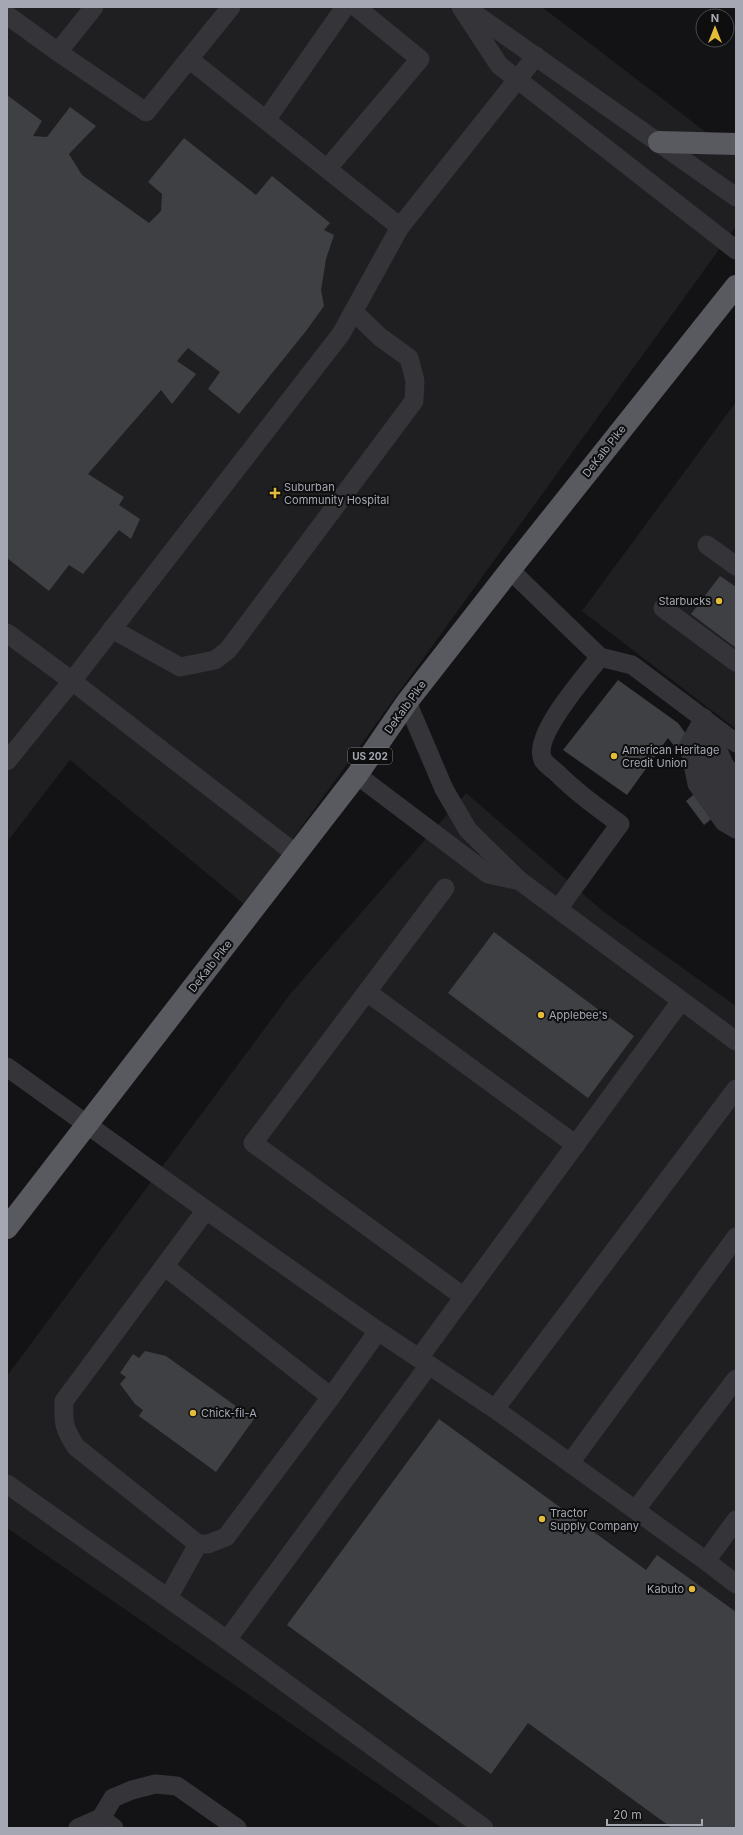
<svg xmlns="http://www.w3.org/2000/svg" width="743" height="1835" font-family="Inter,sans-serif">
	<style>
		.built { fill: #1f1f21 }
		.building { fill: #3f4044 }
		.lines { fill: none; stroke-linecap: round; stroke-linejoin: round }
		.service { stroke: #343439; stroke-width: 19 }
		.trunk { stroke: #585a60; stroke-width: 22 }
		.poi-dot { fill: #e4bc3a; stroke: #0e0e0f; stroke-width: 1.5 }
		.labels { text-anchor: middle; stroke-width: 4; stroke-linejoin: round; paint-order: stroke }
		.shield { fill: #0e0e0f; stroke: #787a82; stroke-width: 1 }
		.shield-label { font-size: 10px; font-weight: bold; fill: #a5a8b3 }
		.street-label { font-size: 11px; fill: #a5a8b3; stroke: #0e0e0f }
		.poi-label { font-size: 11px; fill: #a5a8b3; stroke: #0e0e0f; text-anchor: start }
	</style>
	<rect width="100%" height="100%" fill="#131214"/>
	<g class="built">
		<polygon points="7,7 542,7 736,155 736,226 245,905 70,760 7,842"/>
		<polygon points="736,402 736,729 582,611"/>
		<polygon points="466,793 604,912 736,1006 736,1828 442,1828 7,1528 7,1376 291,993"/>
	</g>
	<g class="building">
		<polygon points="7,95 42,121 33,136 47,137 70,107 96,126 69,154 82,175 149,223 161,211 162,194 148,182 184,138 256,195 272,176 330,223 324,230 334,235 326,259 323,278 321,290 324,306 306,331 239,414 208,389 220,372 188,348 177,361 196,374 172,404 161,390 88,474 124,497 119,505 140,519 131,539 119,530 83,574 69,565 49,591 7,558"/>
		<polygon points="720,576 736,587 736,648 691,614"/>
		<polygon points="618,680 678,723 718,778 736,763 736,799 704,825 686,801 705,785 668,738 627,795 563,750"/>
		<polygon points="494,932 634,1036 588,1098 448,993"/>
		<polygon points="145,1351 166,1356 254,1419 216,1472 139,1416 143,1410 135,1404 120,1384 126,1377 120,1373 133,1354 139,1358"/>
		<polygon points="439,1419 646,1570 657,1555 736,1612 736,1828 672,1828 528,1723 491,1774 287,1625"/>
	</g>
	<g class="lines">
		<g class="service">
			<polyline points="461,7 499,65 736,250"/>
			<polyline points="465,7 736,197"/>
			<polyline points="7,15 58,52 94,7"/>
			<polyline points="58,52 146,112 231,7"/>
			<polyline points="189,59 400,227"/>
			<polyline points="266,120 345,7"/>
			<polyline points="327,169 420,59 356,7"/>
			<polyline points="707,545 736,566"/>
			<polyline points="510,570 600,657 632,665 736,743"/>
			<polyline points="663,608 736,662"/>
			<polyline points="112,629 180,667 215,660 228,650 414,401 415,381 409,358 380,337 354,312"/>
			<polyline points="7,633 72,681 7,761"/>
			<polyline points="407,702 444,789 468,830 520,881 736,1041"/>
			<polyline points="704,718 689,745 697,784 724,822 736,829"/>
			<polyline points="704,719 704,740 710,770 736,808"/>
			<polyline points="711,735 724,764 736,781"/>
			<polyline points="357,775 488,874 520,881"/>
			<polyline points="296,854 72,681 341,334 400,227 536,56"/>
			<polyline points="445,888 253,1143 464,1297"/>
			<path d="M558 909 620 824C598 808 576 792 556 772 552 769 546 764 543 760 531 736 586 676 600 657"/>
			<polyline points="367,992 576,1145"/>
			<polyline points="7,1067 206,1210 378,1331 495,1409 706,1561 736,1584"/>
			<path d="M164 1266 331 1397 226 1537 208 1544H198L76 1447C64 1429 63 1422 64 1401L206 1210"/>
			<polyline points="419,1358 681,1001"/>
			<polyline points="331,1397 378,1331"/>
			<polyline points="495,1409 736,1089"/>
			<polyline points="570,1463 736,1237"/>
			<polyline points="7,1484 227,1640 484,1828"/>
			<polyline points="636,1509 736,1379"/>
			<polyline points="706,1561 736,1520"/>
			<polyline points="168,1598 198,1544"/>
			<polyline points="227,1640 429,1365"/>
			<polyline points="101,1818 114,1828"/>
			<polyline points="78,1828 101,1818 113,1798 132,1790 155,1784 177,1786 237,1828"/>
		</g>
		<g class="trunk">
			<polyline points="659,142 736,144"/>
			<polyline points="7,1228 357,775 407,702 510,570 736,286"/>
		</g>
	</g>
	<g class="poi-dot">
		<path d="M273 487h4v4h4v4h-4v4h-4v-4h-4v-4h4z"/>
		<circle cx="719" cy="601" r="4"/>
		<circle cx="614" cy="756" r="4"/>
		<circle cx="541" cy="1015" r="4"/>
		<circle cx="193" cy="1413" r="4"/>
		<circle cx="542" cy="1519" r="4"/>
		<circle cx="692" cy="1589" r="4"/>
	</g>
	<g class="labels">
		<rect class="shield" x="348" y="748" width="44" height="16" rx="3"/>
		<g class="shield-label">
			<text x="370" y="760">US 202</text>
		</g>
		<g class="street-label">
			<text transform="translate(604 451) rotate(-52)" y="4">DeKalb Pike</text>
			<text transform="translate(405 707) rotate(-54)" y="4">DeKalb Pike</text>
			<text transform="translate(210 966) rotate(-52)" y="4">DeKalb Pike</text>
		</g>
		<g class="poi-label">
			<text x="284" y="491">Suburban<tspan x="284" dy="13">Community Hospital</tspan></text>
			<text x="711" y="605" text-anchor="end">Starbucks</text>
			<text x="622" y="754">American Heritage<tspan x="622" dy="13">Credit Union</tspan></text>
			<text x="549" y="1019">Applebee's</text>
			<text x="201" y="1417">Chick-fil-A</text>
			<text x="550" y="1517">Tractor<tspan x="550" dy="13">Supply Company</tspan></text>
			<text x="684" y="1593" text-anchor="end">Kabuto</text>
		</g>
	</g>
	<rect width="743" height="1835" fill="none" stroke="#a5a8b3" stroke-width="16"/>
	<g transform="translate(715 28)"><circle r="19" fill="#0e0e0f" stroke="#4a4c51"/>
	<path d="M0-3L7 15L0 10L-7 15Z" fill="#e4bc3a"/>
	<text y="-6" font-size="11" font-weight="bold" text-anchor="middle" fill="#a5a8b3">N</text>
	</g>
	<path d="M607 1819v6h95v-6" fill="none" stroke="#a5a8b3" stroke-width="2"/>
	<text x="613" y="1819" font-size="12" fill="#a5a8b3" stroke="#0e0e0f" stroke-width="3" paint-order="stroke">20 m</text>
</svg>
